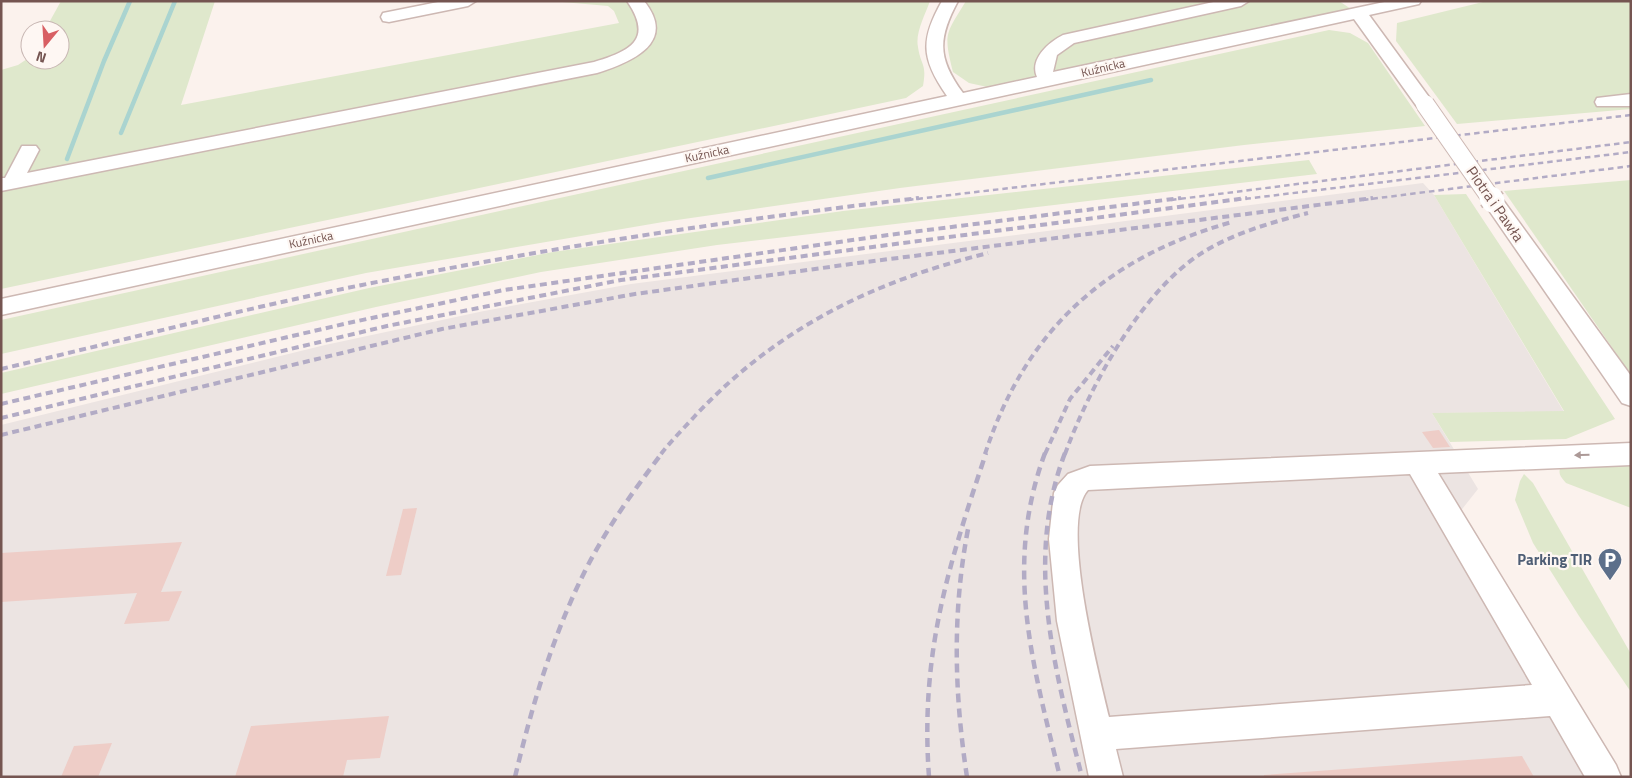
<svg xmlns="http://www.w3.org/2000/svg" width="1632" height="778" font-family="'Titillium Web',sans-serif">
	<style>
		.industrial { fill: #ece4e2 }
		.green { fill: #dfe8cc }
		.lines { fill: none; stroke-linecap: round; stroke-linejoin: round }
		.stream { stroke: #aad4d0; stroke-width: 4.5 }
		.building { fill: #eecdc7 }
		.minor-casing { stroke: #cdb8b3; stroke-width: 3 }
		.minor { fill: #fff; fill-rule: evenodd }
		.rail-far2 { stroke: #b2abc5; stroke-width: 2.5; stroke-dasharray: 5.5 4; stroke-linecap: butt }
		.rail-far1 { stroke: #b2abc5; stroke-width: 4; stroke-dasharray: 7 4.5; stroke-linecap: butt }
		.rail { stroke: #b2abc5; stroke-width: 4.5; stroke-dasharray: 9 6; stroke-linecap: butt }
		.minor-bridge-far1-casing { stroke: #cdb8b3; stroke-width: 20; stroke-linecap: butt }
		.minor-bridge-casing { stroke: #cdb8b3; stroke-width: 26; stroke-linecap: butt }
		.minor-bridge-far1 { stroke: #fff; stroke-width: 18 }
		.minor-bridge { stroke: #fff; stroke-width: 23 }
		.oneway { fill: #ac9997 }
		.labels { text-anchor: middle; stroke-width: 4.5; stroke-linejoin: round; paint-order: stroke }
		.far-street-label { font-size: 12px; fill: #755551; stroke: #fef7f3 }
		.street-label { font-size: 15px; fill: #755551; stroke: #fef7f3 }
		.service-label { font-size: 15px; font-weight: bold; fill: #4e5e75; stroke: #fef7f3; text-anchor: end }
	</style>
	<rect width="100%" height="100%" fill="#fbf2ed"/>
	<polygon class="industrial" points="1423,183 1434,195 1564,412 1432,413 1478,489 1459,513 1620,777 1,777 1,425 325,345 484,311 631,284"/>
	<g class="green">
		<path d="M61 1H215L181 105 619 23 614 11 608 6 551 1H930C925 15 915 33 918 47 921 67 927 62 923 86L906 98 1 289V70L18 65 30 57V60H60V30H45Z"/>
		<path d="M966 1H1339L1357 13 1001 90 969 83 953 72C943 33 946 34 966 1Z"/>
		<polygon points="1487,1 1631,1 1631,109 1457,124 1396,41 1397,23"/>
		<polygon points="1329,30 1350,33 1368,43 1425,126 1244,145 900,188 663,222 366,273 1,354 1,320"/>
		<polygon points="1309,160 1317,174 717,245 541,272 376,307 1,394 1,373 369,288 553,252 843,211"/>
		<polygon points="1631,180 1631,375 1504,191"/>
		<polygon points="1466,194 1615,419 1566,439 1450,442 1432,413 1564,411 1434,195"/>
		<path d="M1562 464 1631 465V508L1566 483C1560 476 1557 473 1562 464Z"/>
		<polygon points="1524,474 1533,483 1631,654 1631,692 1579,616 1533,543 1515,500 1520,481"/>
	</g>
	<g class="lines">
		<g class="stream">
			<polyline points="121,133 175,1"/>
			<polyline points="67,159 104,61 130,1"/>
			<polyline points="708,178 1151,80"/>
		</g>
	</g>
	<g class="building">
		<polygon points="1439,430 1450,447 1433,448 1422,432"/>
		<polygon points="417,508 401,575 386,576 403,509"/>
		<polygon points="182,542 161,592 182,591 169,621 124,624 137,593 1,602 1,553"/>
		<polygon points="389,716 380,758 347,760 343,777 235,777 251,726"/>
		<polygon points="112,743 98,777 61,777 74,746"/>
		<polygon points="1522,756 1534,777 1264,777 1264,775"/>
	</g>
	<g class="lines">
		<defs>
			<g id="minor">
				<polygon points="443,1 476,1 468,6 389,22 383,21 381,17 383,13"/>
				<path d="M627 1H644C678 43 631 62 597 73L1 191V178H5L22 146H36L39 150 27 173 594 62C630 51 654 40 627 1Z"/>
				<path d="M942 1H958C938 38 937 58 963 93L1037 77C1029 59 1049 42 1063 35L1218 1H1249L1241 6 1074 43 1057 55 1053 72 1389 1H1421L1419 4 1369 15 1434 104 1432 108H1418L1354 19 1 315V299L947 96C921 59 920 40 942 1Z"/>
				<polygon points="1631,94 1631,106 1597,106 1595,102 1597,98"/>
				<polygon points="1493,194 1500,196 1631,376 1631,406 1622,403 1486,206 1483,201 1486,196"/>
				<path d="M1631 443V465L1438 473 1616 765 1621 777H1585L1550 716 1116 749 1123 777H1089L1057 621 1049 539 1054 493 1058 485 1068 474 1090 466ZM1410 474 1532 685 1109 717C1099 674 1059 522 1088 490Z"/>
			</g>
		</defs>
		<use href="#minor" class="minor-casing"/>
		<use href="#minor" class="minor"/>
		<g class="rail-far2">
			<polyline points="908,200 1631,115"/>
			<polyline points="1171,200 1631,142"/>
			<polyline points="1236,200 1631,152"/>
			<polyline points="1363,200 1631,166"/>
		</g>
		<g class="rail-far1">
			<path d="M1 369C121 341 241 309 362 285 547 248 732 220 919 198"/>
			<polyline points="1,404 348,323 504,290 888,235 1181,198"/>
			<polyline points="1,418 387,326 621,280 1247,198"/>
			<polyline points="1,435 442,329 635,294 858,263 1373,198"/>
			<path d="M661 454C671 441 683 429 694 417 777 328 872 282 988 253"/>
			<path d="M985 454C1026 329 1107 257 1232 222"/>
			<polyline points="1045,454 1070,399 1113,346"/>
			<path d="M1065 454C1090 386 1142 289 1205 251 1237 232 1273 222 1308 213"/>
		</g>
		<g class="rail">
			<path d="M1045 453C1003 567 1033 664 1060 777"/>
			<path d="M1065 453C1024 560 1055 671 1082 777"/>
			<path d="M515 777C532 706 552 637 585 571 606 529 634 490 662 453"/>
			<path d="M929 777C920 654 948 567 986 453"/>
			<path d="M967 777C954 692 952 609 969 524"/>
		</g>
		<defs>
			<polyline id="minor-bridge-far1" points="1425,104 1492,200"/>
			<polyline id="minor-bridge" points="1491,198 1493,201"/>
		</defs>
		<use href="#minor-bridge-far1" class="minor-bridge-far1-casing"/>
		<use href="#minor-bridge" class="minor-bridge-casing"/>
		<use href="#minor-bridge-far1" class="minor-bridge-far1"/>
		<use href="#minor-bridge" class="minor-bridge"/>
	</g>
	<defs><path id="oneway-solid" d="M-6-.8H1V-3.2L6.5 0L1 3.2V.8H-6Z" transform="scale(1.25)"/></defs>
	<use class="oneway" href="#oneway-solid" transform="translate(1582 455) rotate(178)"/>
	<defs>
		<symbol id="parking-pin" viewBox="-11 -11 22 30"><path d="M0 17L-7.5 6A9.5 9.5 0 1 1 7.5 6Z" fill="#5c6f8a" stroke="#fef7f3"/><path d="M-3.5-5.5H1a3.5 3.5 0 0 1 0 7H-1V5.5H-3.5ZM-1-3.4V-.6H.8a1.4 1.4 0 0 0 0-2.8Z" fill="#fff"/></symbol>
	</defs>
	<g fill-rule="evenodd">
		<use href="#parking-pin" x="1596" y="546" width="28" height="38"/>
	</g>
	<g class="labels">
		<g class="far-street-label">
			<text transform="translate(1103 68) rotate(-13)" y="4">Kuźnicka</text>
			<text transform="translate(707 154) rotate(-12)" y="4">Kuźnicka</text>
			<text transform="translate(311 240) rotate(-12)" y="4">Kuźnicka</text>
		</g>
		<g class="street-label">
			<text transform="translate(1495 204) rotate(55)" y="5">Piotra i Pawła</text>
		</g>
		<g class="service-label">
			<text x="1592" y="565">Parking TIR</text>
		</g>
	</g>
	<rect width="1632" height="778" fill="none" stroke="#755551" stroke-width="5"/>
	<g transform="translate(45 45) rotate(198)"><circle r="24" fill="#fef7f3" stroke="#c7b6b2"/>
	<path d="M0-4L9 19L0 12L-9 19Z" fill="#d85f63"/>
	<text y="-8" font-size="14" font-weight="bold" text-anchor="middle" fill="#755551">N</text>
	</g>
</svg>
